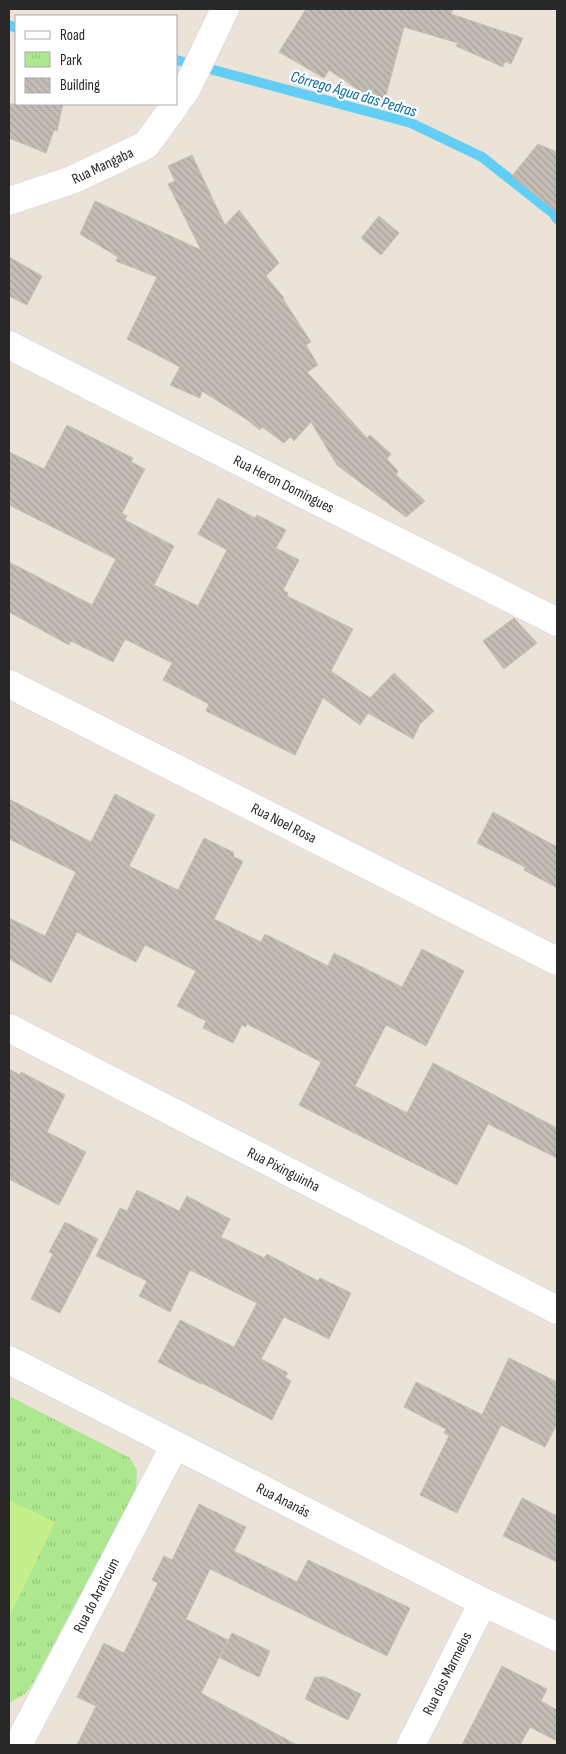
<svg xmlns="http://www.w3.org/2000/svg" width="566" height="1754" font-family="'Sofia Sans Condensed',sans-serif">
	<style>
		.park { fill: url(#park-tufts) }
		.pitch { fill: #c4ef8a }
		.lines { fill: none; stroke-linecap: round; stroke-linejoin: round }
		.stream { stroke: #62cef6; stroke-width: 10 }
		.building { fill: url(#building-back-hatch); stroke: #c7bfb2 }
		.street-casing { stroke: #cdd1e2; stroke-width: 29 }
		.street { stroke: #fff; stroke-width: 28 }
		.labels { text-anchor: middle; stroke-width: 4.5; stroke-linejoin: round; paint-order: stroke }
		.street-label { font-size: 15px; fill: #282828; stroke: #fff }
		.water-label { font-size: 16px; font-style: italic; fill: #0469a0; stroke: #fff }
	</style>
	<defs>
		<pattern id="park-tufts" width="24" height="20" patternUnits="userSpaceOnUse" patternTransform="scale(1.25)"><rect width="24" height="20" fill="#ade790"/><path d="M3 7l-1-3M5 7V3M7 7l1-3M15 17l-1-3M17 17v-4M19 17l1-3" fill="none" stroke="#95c67c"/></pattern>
		<pattern id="building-back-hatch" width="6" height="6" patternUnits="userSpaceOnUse" patternTransform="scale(1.25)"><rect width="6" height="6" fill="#c3bdb5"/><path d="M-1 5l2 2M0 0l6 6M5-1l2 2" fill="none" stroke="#a8a29c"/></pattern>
	</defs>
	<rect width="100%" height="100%" fill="#ece3d8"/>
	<polygon class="park" points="9,1396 130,1458 137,1470 136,1491 33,1683 26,1693 11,1702 9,1702"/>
	<polygon class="pitch" points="9,1500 55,1522 9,1618"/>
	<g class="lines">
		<g class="stream">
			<polyline points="9,25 16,28"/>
			<polyline points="176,60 411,123 482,157 553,213 557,219"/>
		</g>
	</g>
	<g class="building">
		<polygon points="306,9 453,9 451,14 523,38 511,64 505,62 503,67 456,46 458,43 404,27 383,107 329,70 324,78 279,52"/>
		<polygon points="9,104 63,104 57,131 54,130 46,153 9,138"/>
		<polygon points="538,144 557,152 557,212 512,176"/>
		<polygon points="192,155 225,225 239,210 279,263 266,276 284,298 283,299 311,342 306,345 318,365 307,372 367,438 370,435 391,454 387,459 398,471 396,475 425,501 406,517 337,465 311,422 294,441 290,437 284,443 262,427 260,430 246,419 202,391 200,398 170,385 180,367 127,339 157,277 116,261 118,257 80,234 95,201 201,250 168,184 175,181 168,166"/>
		<polygon points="379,216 399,233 381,255 361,238"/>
		<polygon points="9,257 42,276 27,305 9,296"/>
		<polygon points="67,425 133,458 131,462 145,469 122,513 127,516 125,520 174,546 154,585 198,606 227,550 198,534 218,498 255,518 257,515 286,530 276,548 299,560 283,590 288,593 287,596 353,629 331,671 370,698 394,673 434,711 420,724 413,739 368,713 360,725 323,698 295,755 206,711 209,704 163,680 172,663 125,639 113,662 71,641 69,645 9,612 9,562 92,605 116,559 9,505 9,452 44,469"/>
		<polygon points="514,618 537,643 504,669 483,641"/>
		<polygon points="115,794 155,815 129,866 178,890 204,838 233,852 234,857 243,861 214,919 261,942 265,934 328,966 334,953 402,987 422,949 464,971 426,1046 386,1025 355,1086 407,1113 433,1063 557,1128 557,1158 488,1124 457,1185 299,1105 321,1062 247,1024 246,1027 242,1025 233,1043 203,1028 206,1021 177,1006 196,971 145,945 136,962 77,932 51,983 9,959 9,918 45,936 76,872 9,839 9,799 91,842"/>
		<polygon points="493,812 557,847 557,888 524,870 525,867 477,843"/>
		<polygon points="9,1069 20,1075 21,1072 65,1095 47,1132 86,1152 59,1205 9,1179"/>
		<polygon points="137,1190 179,1211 187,1196 230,1219 221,1237 264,1258 267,1254 318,1281 320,1278 351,1293 329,1339 284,1317 261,1359 288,1373 285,1377 291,1381 272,1420 202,1383 201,1384 158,1362 180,1320 234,1347 257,1303 190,1270 170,1312 139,1296 147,1281 96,1256 120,1208 127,1211"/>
		<polygon points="65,1222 98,1239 60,1313 31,1299 53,1254 49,1252"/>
		<polygon points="509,1358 557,1382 557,1424 545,1447 501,1425 457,1513 420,1495 449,1436 444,1433 446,1429 404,1407 416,1382 501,1424 482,1415"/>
		<polygon points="522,1498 557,1516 557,1562 503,1536"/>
		<polygon points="199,1504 246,1527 234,1551 297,1582 308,1560 410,1608 387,1656 210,1569 186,1619 228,1640 201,1693 297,1745 77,1745 96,1706 77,1697 104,1643 124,1653 158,1583 152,1580 164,1556 172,1560"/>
		<polygon points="232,1633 270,1651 259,1677 220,1658"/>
		<polygon points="502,1666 547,1689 541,1701 557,1710 557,1741 530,1727 520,1745 462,1745"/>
		<polygon points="315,1677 325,1677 361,1694 348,1720 305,1699"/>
	</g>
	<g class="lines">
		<defs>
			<g id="street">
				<polyline points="176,103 186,90 225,9"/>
				<path id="s1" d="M9 201 72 180 146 145 176 104"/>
				<path id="s2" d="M9 345 557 622"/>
				<path id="s3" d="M9 684 557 961"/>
				<path id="s4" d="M9 1028 557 1310"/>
				<path id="s5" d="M9 1360 483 1602 557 1637"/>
				<path id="s6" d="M18 1745 175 1445"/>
				<path id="s7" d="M411 1745 483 1602"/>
			</g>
		</defs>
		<use href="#street" class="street-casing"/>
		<use href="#street" class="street"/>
	</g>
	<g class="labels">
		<g class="street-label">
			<text dy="5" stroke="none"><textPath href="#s1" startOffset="100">Rua Mangaba</textPath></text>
			<text dy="5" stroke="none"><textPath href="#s2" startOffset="308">Rua Heron Domingues</textPath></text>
			<text dy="5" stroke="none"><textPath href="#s3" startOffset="308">Rua Noel Rosa</textPath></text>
			<text dy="5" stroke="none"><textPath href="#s4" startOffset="309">Rua Pixinguinha</textPath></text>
			<text dy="5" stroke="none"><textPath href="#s5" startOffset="308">Rua Ananás</textPath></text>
			<text dy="5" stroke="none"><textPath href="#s6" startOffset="169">Rua do Araticum</textPath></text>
			<text dy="5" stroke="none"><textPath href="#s7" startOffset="80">Rua dos Marmelos</textPath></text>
		</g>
		<g class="water-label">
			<text transform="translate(354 93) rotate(16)" y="6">Córrego Água das Pedras</text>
		</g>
	</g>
	<rect width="566" height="1754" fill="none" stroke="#282828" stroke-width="20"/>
	<rect x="15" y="15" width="162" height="90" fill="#ffffff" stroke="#a9a9a9"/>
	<rect x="25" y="31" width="25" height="8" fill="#ffffff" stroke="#a9a9a9"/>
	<text x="60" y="40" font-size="15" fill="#282828">Road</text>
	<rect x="25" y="52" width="25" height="15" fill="url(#park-tufts)" stroke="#a9a9a9"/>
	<text x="60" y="65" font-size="15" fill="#282828">Park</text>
	<rect x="25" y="78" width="25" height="15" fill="url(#building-back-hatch)" stroke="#a9a9a9"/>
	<text x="60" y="90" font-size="15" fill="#282828">Building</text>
</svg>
